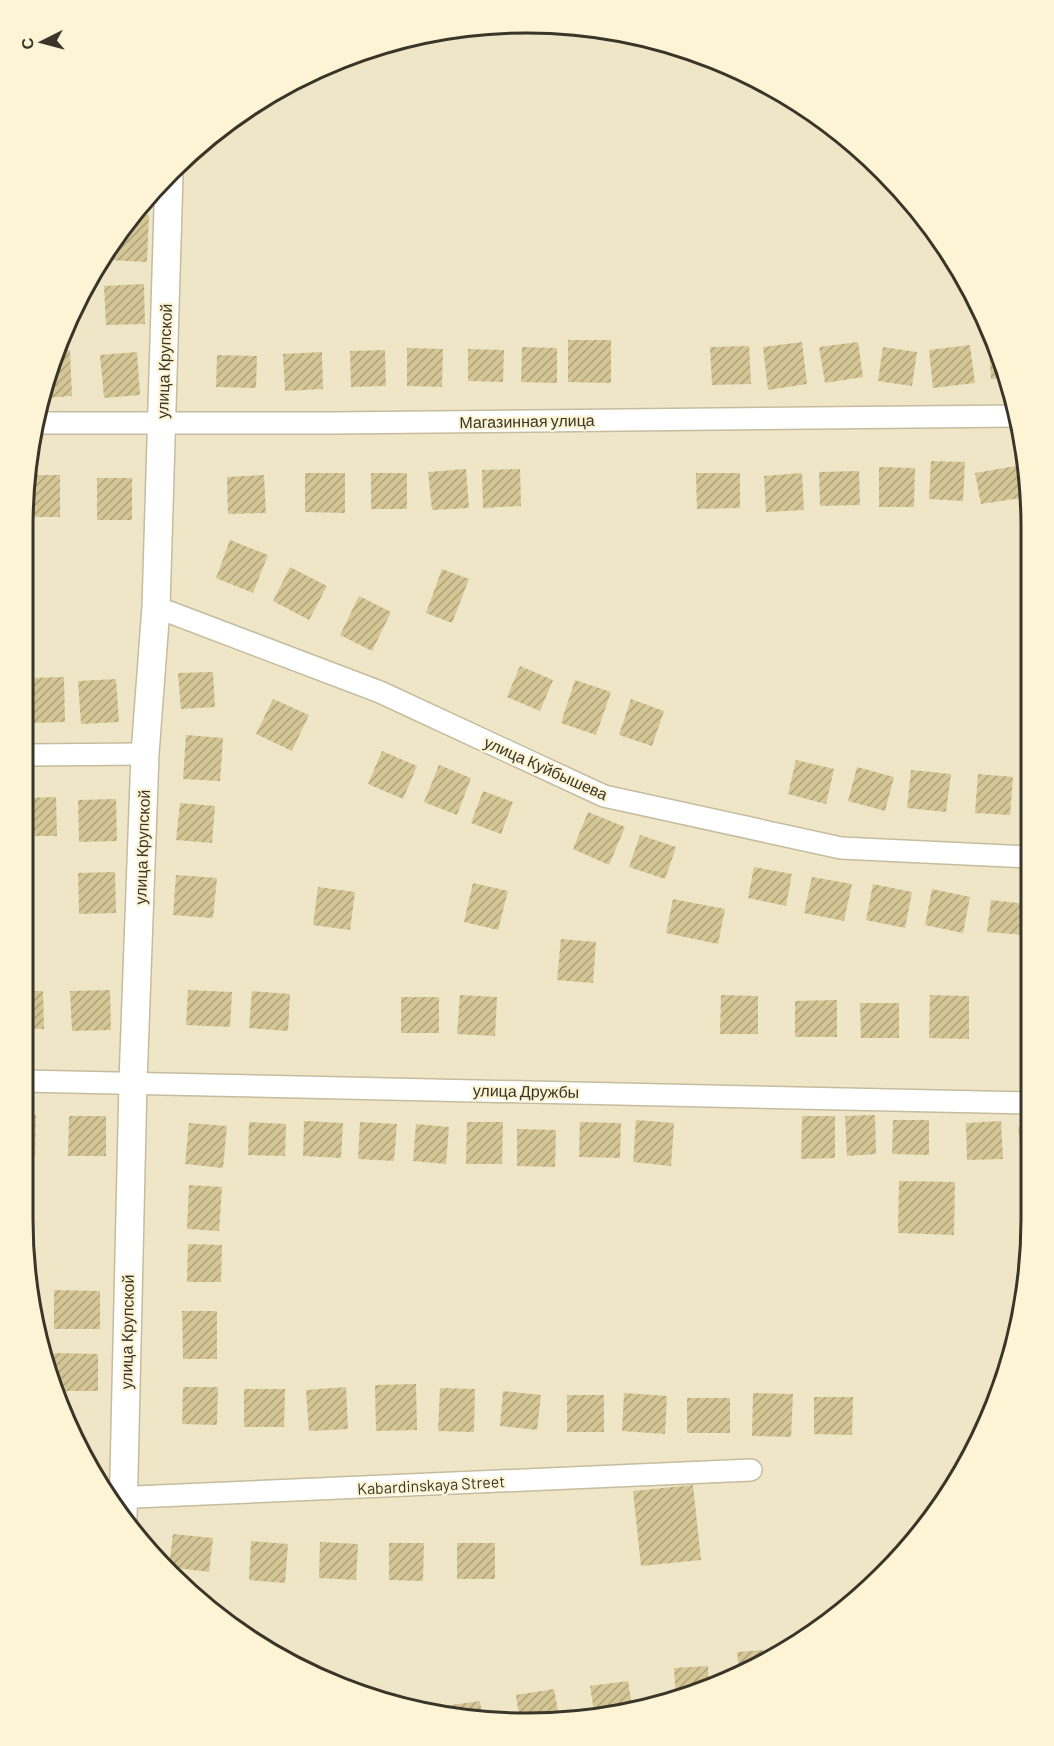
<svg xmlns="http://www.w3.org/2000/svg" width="1054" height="1746" font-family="Barlow,sans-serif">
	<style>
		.building { fill: url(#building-hatch) }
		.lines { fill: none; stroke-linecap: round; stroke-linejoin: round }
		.minor-casing { stroke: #c5bc9e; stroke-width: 24 }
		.tertiary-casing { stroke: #c5bc9e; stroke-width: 30 }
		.minor { stroke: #fff; stroke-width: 21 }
		.tertiary { stroke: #fff; stroke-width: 27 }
		.labels { text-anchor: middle; stroke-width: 4.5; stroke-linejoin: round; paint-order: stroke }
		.street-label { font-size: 16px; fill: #393629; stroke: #fcf4d4 }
		.rim { fill: none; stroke: #393629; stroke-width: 3 }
	</style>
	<defs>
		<pattern id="building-hatch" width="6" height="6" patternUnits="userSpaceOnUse" patternTransform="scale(1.5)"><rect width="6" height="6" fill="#d5c795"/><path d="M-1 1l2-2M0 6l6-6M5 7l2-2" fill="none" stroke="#aea27a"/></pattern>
	</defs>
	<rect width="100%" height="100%" fill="#efe6c7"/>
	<g class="building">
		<polygon points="132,214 149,215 147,262 109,260 109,250"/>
		<polygon points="144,284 145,324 106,325 104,286"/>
		<polygon points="568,340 611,340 611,383 568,382"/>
		<polygon points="802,342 807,384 768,390 763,347"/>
		<polygon points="858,342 863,377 825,383 819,347"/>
		<polygon points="970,345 975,383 933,388 929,350"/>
		<polygon points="749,346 751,384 712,385 710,347"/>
		<polygon points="522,347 557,348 557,383 521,382"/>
		<polygon points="883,347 917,352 912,386 878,381"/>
		<polygon points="407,348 443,349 442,387 407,386"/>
		<polygon points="994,348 1007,378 991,379 989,349"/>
		<polygon points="468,349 504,350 503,382 468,381"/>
		<polygon points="57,350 70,350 72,396 44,398"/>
		<polygon points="385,350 386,386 351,387 350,351"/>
		<polygon points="137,352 140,395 104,398 100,355"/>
		<polygon points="322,352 323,389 285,391 283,354"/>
		<polygon points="217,355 257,356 256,388 216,387"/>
		<polygon points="931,461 965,462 963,501 929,499"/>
		<polygon points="1016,466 1021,498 981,504 975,473"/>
		<polygon points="879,467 915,468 914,507 879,507"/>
		<polygon points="466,469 469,508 432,510 428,472"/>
		<polygon points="520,469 521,506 483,508 482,470"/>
		<polygon points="859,471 860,505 820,506 819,472"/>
		<polygon points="305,473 345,473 345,513 305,512"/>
		<rect x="371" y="473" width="36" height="36"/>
		<polygon points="696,473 740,473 740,508 697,509"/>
		<polygon points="802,473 804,510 766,512 764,476"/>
		<polygon points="27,475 60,475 60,517 26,517"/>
		<polygon points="264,475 266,513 228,514 227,477"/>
		<rect x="97" y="478" width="35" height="42"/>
		<polygon points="230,540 268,555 253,593 216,578"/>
		<polygon points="290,567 327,586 309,620 273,601"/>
		<polygon points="442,569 469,579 452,623 426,613"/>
		<polygon points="359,596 391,612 372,651 340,635"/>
		<polygon points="520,666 553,680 540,711 507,697"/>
		<polygon points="213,672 215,707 181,709 178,673"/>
		<polygon points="64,677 65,722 28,723 27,678"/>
		<polygon points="116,679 119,722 81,724 78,681"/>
		<polygon points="575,680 611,692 596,735 561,723"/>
		<polygon points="273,699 309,715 292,751 256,734"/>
		<polygon points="631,699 664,711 652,746 619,735"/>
		<polygon points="186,735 223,738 220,781 183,779"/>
		<polygon points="382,751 417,766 403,799 368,784"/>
		<polygon points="796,760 834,769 826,804 788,794"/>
		<polygon points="439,765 471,778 457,815 424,802"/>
		<polygon points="857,767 894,777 885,811 848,801"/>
		<polygon points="911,770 951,774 946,812 907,808"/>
		<polygon points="978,774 1013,777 1010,815 975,813"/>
		<polygon points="483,791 513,802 501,834 471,823"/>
		<polygon points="56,797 57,836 25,836 25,798"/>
		<polygon points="116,799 117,841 79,842 78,800"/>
		<polygon points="180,803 215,806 212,843 176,840"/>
		<polygon points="588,812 625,827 609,865 573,849"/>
		<polygon points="640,835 676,847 665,879 629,867"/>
		<polygon points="754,867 792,874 786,906 748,898"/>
		<polygon points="115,872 116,913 79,914 78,873"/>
		<polygon points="176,875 217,878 213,918 173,915"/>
		<polygon points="812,877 852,884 844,921 804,913"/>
		<polygon points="473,883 508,891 498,930 464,922"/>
		<polygon points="873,884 912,892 905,928 866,920"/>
		<polygon points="318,887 355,892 350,930 313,925"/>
		<polygon points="932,889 970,897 963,933 925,925"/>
		<polygon points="673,899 725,909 718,944 666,933"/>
		<polygon points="991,900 1026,904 1023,935 987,932"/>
		<polygon points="561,939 596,942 593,983 557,980"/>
		<polygon points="110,990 111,1030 72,1031 70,991"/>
		<polygon points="188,990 232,992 230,1027 186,1025"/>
		<polygon points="24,991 43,991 44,1029 24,1029"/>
		<polygon points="252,991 290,994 288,1031 249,1028"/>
		<polygon points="460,995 497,997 495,1036 457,1034"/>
		<polygon points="721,995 758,996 758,1034 720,1034"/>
		<polygon points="930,995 969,996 969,1039 929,1038"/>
		<rect x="401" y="997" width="38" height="36"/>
		<polygon points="837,1000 837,1037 795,1037 795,1001"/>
		<polygon points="860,1003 899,1003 899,1038 861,1038"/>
		<polygon points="23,1115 36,1115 35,1156 23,1156"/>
		<polygon points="875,1115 876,1154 847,1156 845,1116"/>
		<polygon points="69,1116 106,1116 106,1156 68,1156"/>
		<polygon points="802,1116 835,1116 835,1158 801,1159"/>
		<polygon points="636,1120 674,1123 671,1166 633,1162"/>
		<polygon points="893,1120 929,1120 929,1155 892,1154"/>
		<polygon points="304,1121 343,1123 341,1158 303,1156"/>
		<polygon points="1001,1121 1003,1159 967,1160 966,1123"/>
		<polygon points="249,1122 286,1124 285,1156 248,1155"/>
		<polygon points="360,1122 397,1124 394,1161 358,1159"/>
		<polygon points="467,1122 503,1122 502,1164 466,1164"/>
		<polygon points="580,1122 621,1123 620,1158 579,1157"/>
		<polygon points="189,1123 227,1126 223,1168 185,1164"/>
		<polygon points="416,1124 449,1127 446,1164 413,1161"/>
		<polygon points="1028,1126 1028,1164 1023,1165 1018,1127"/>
		<polygon points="517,1129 556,1130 555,1167 517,1166"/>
		<polygon points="899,1181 955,1182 954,1235 898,1233"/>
		<polygon points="189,1185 222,1187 219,1231 187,1229"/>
		<polygon points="188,1244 222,1245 221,1282 187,1282"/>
		<polygon points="54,1290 100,1291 100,1329 54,1329"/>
		<polygon points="182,1311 217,1311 217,1359 183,1359"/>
		<polygon points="54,1353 98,1354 98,1391 55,1391"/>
		<polygon points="416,1384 417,1430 376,1431 375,1385"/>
		<polygon points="183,1387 218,1387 217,1425 182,1424"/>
		<polygon points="346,1387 348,1429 309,1431 306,1390"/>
		<polygon points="440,1388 475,1389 474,1432 438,1431"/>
		<polygon points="244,1389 285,1389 284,1427 244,1427"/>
		<polygon points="503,1391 541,1395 537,1430 500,1426"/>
		<polygon points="624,1393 667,1396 665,1434 622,1431"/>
		<polygon points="753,1393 793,1394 791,1437 752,1436"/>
		<rect x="567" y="1395" width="37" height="37"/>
		<polygon points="814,1397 853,1397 852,1435 814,1434"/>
		<rect x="687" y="1398" width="43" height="35"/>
		<polygon points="693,1485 701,1560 641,1566 633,1491"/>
		<polygon points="173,1534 213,1538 209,1572 169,1567"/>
		<polygon points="251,1541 288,1544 285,1583 249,1580"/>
		<polygon points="320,1542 358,1544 356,1580 319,1578"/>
		<polygon points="389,1543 424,1543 423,1581 389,1580"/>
		<rect x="457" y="1543" width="38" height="36"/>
		<polygon points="779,1649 739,1670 737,1652"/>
		<polygon points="708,1666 709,1686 689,1697 676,1699 674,1668"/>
		<polygon points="628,1681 632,1706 594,1712 590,1686"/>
		<polygon points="554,1689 559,1718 520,1722 516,1695"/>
		<polygon points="480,1701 482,1716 445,1710 444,1706"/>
	</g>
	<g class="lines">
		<defs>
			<g id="minor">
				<polyline points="37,423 333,423 1017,416"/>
				<polyline points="156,607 380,692 604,796 841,848 1029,857"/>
				<polyline points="25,755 145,754"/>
				<polyline points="23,1081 1028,1103"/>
				<polyline points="112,1498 751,1470"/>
			</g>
			<polyline id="tertiary" points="123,1518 133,1082 145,754 156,607 169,175"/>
		</defs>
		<use href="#minor" class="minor-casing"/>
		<use href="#tertiary" class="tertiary-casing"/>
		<use href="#minor" class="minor"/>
		<use href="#tertiary" class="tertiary"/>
	</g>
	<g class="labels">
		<g class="street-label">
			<text transform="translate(164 361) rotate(-88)" y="6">улица Крупской</text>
			<text transform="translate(527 421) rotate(-1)" y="6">Магазинная улица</text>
			<text transform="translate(546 768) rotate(24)" y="6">улица Куйбышева</text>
			<text transform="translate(142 847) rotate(-88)" y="6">улица Крупской</text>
			<text transform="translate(526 1091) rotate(1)" y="6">улица Дружбы</text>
			<text transform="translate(127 1332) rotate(-89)" y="6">улица Крупской</text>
			<text transform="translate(431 1485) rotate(-3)" y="6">Kabardinskaya Street</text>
		</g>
	</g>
	<path d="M0 0H1054V1746H0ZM527 33H527A494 494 0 0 1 1021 527V1219A494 494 0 0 1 527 1713H527A494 494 0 0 1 33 1219V527A494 494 0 0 1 527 33Z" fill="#fcf4d4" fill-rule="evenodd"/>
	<path class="rim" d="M527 33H527A494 494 0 0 1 1021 527V1219A494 494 0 0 1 527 1713H527A494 494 0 0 1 33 1219V527A494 494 0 0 1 527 33Z"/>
	<g transform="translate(42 42) rotate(264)" stroke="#fcf4d4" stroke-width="4.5" paint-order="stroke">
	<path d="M0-4.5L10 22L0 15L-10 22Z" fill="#393629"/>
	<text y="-9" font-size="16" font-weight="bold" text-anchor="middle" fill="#393629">С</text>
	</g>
</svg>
